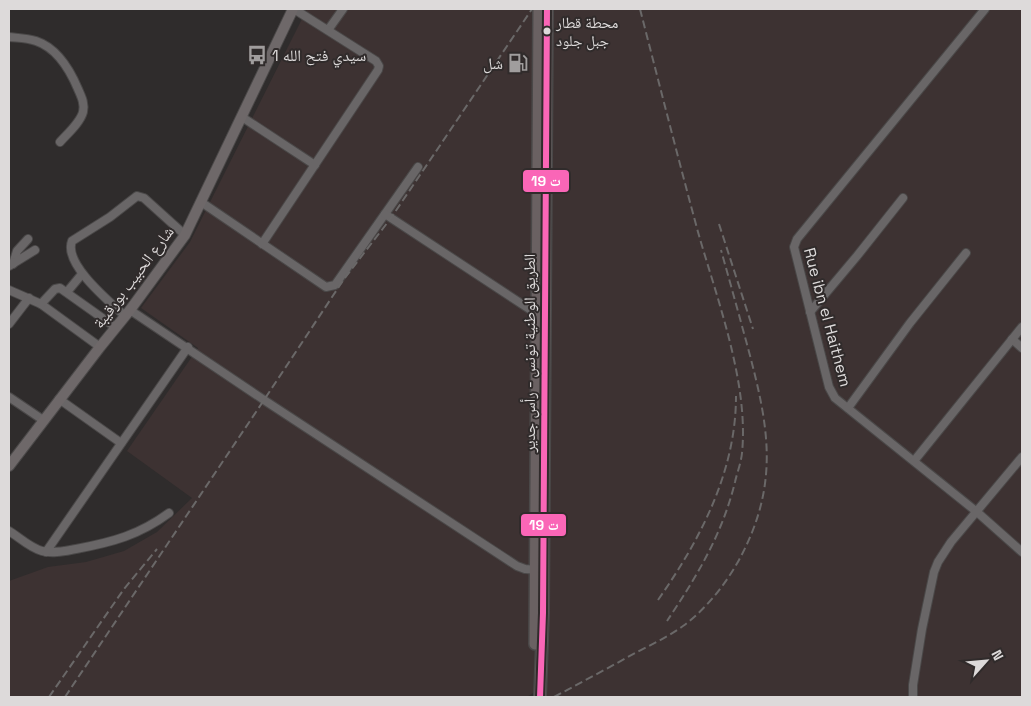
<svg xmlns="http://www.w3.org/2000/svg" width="1031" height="706" font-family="'Space Grotesk','Noto Naskh Arabic',sans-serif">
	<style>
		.built { fill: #3d3232 }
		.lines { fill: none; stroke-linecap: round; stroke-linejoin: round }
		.minor-casing { stroke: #4a4848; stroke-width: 10 }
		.secondary-casing { stroke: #4a4848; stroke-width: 12 }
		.primary-casing { stroke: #4a4848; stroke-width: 14 }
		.minor { stroke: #696667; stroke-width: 8 }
		.secondary { stroke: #6e6869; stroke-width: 10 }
		.primary { stroke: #6a6162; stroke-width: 11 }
		.rail { stroke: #6a6868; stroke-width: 2; stroke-dasharray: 8 4; stroke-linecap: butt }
		.bus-1-casing { stroke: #302b2b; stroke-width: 10 }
		.bus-1 { stroke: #fa66b7; stroke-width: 6 }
		.bus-dot { fill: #dddada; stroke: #302b2b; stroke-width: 2 }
		.labels { text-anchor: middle; stroke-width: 4; stroke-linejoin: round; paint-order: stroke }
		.bus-label { font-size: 15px; fill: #dddada; stroke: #302b2b; text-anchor: start }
		.poi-label { font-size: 16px; fill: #dddada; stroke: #302b2b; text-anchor: start }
		.street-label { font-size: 16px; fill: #dddada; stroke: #302b2b }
		.line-badge { stroke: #302b2b; stroke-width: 2 }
		.badge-label { font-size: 14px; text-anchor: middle; font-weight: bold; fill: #fff }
	</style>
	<rect width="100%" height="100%" fill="#2f2c2c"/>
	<polygon class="built" points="307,9 1022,9 1022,697 543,697 542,687 527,697 9,697 9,581 48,567 86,562 124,551 157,532 192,498 127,451 198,348 141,308 190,242"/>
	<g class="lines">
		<defs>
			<g id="minor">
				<polyline points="985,9 797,239 794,247 829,387 835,398 977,512 1022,552"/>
				<polyline points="328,30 343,9"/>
				<path d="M9 37C18 38 27 38 36 41 57 48 70 70 78 89 81 96 85 103 83 112 80 123 67 134 60 142"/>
				<polyline points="242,117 315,165"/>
				<polyline points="201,202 326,287 335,285 418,167"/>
				<polyline points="385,214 540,316"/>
				<polyline points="262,244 378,70 379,66 376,61 294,9"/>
				<polyline points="13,264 17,251 28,239"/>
				<polyline points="9,266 35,250"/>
				<polyline points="9,290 41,304 100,347"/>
				<polyline points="67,292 82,274"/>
				<polyline points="41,304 55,289 60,288 115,327"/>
				<polyline points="130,310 267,402 517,566 525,569 538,570"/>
				<polyline points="810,312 857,256 903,198"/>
				<path d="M125 316C110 302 63 264 72 241L110 217 137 196 144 198 185 235"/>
				<polyline points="9,324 29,298"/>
				<polyline points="1012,339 1022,348"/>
				<polyline points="9,397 43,420"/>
				<polyline points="59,399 121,443"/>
				<polyline points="848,408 910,323 966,253"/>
				<polyline points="914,461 1022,327"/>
				<path d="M9 531C19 537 30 548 42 551 53 554 65 551 76 549 113 542 139 535 169 513"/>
				<polyline points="46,552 188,347"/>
				<polyline points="913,697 913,685 922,629 934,572 938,562 951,542 1022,457"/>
			</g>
			<polyline id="secondary" points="9,466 100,347 130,310 185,235 293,9"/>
			<g id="primary">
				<polyline points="535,644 539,9"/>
				<polyline points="540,697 543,613 547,9"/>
			</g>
		</defs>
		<use href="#minor" class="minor-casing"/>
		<use href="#secondary" class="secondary-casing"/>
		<use href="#primary" class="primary-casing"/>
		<use href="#minor" class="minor"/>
		<use href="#secondary" class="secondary"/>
		<use href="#primary" class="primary"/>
		<g class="rail">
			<path d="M640 9C659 83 678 158 698 232 717 299 749 383 742 453 741 463 737 473 735 482 722 535 697 576 667 621"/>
			<polyline points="719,224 753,329"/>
			<path d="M658 600C700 540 736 472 736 396"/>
			<polyline points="49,697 124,589 157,549"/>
			<polyline points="65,697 264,400 344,279 391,218 532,9"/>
			<path d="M554 697C582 682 610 667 637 652 653 644 669 636 683 626 706 609 725 585 739 560 780 484 769 427 748 348 739 315 730 282 721 250"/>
		</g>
		<defs>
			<polyline id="bus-1" points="540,697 543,613 547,9"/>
		</defs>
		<use href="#bus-1" class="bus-1-casing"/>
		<use href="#bus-1" class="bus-1"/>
	</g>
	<defs>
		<symbol id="bus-bare" viewBox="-9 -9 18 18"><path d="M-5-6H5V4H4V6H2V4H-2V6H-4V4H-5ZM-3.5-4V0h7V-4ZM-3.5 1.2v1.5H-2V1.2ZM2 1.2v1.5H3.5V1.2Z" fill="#a09d9d" stroke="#302b2b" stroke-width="2.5" paint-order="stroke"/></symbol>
		<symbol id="fuel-bare" viewBox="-9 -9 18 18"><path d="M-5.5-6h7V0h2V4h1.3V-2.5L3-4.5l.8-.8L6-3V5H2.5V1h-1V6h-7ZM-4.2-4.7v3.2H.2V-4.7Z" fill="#a09d9d" stroke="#302b2b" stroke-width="2.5" paint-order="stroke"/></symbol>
	</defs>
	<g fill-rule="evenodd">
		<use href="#bus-bare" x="243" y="41" width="28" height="28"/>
		<use href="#fuel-bare" x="504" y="49" width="28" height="28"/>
	</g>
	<circle class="bus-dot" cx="547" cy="31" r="4.5"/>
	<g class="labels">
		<g class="bus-label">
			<text x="556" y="28">محطة قطار<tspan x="556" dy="18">جبل جلود</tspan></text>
		</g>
		<g class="poi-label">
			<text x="272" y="61">سيدي فتح الله 1</text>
			<text x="503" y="69" text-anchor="end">شل</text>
		</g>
		<g class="street-label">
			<text transform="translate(133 277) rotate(-53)" y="6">شارع الحبيب بورقيبة</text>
			<text transform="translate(828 317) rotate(75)" y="6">Rue ibn el Haithem</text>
			<text transform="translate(529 353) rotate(-90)" y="6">الطريق الوطنية تونس - رأس جدير</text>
		</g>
	</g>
	<g class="line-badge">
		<rect x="522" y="169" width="48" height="24" rx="5" fill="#fa66b7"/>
		<rect x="520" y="513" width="47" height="24" rx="5" fill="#fa66b7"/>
	</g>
	<g class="badge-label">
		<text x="546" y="186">19 ت</text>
		<text x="544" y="530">19 ت</text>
	</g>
	<rect width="1031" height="706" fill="none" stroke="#dddada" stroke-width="20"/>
	<g transform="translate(986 661) rotate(63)" stroke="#302b2b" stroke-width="4" paint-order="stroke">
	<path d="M0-4L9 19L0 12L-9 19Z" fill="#dddada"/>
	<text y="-8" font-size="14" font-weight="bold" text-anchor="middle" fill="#dddada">N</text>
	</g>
</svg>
